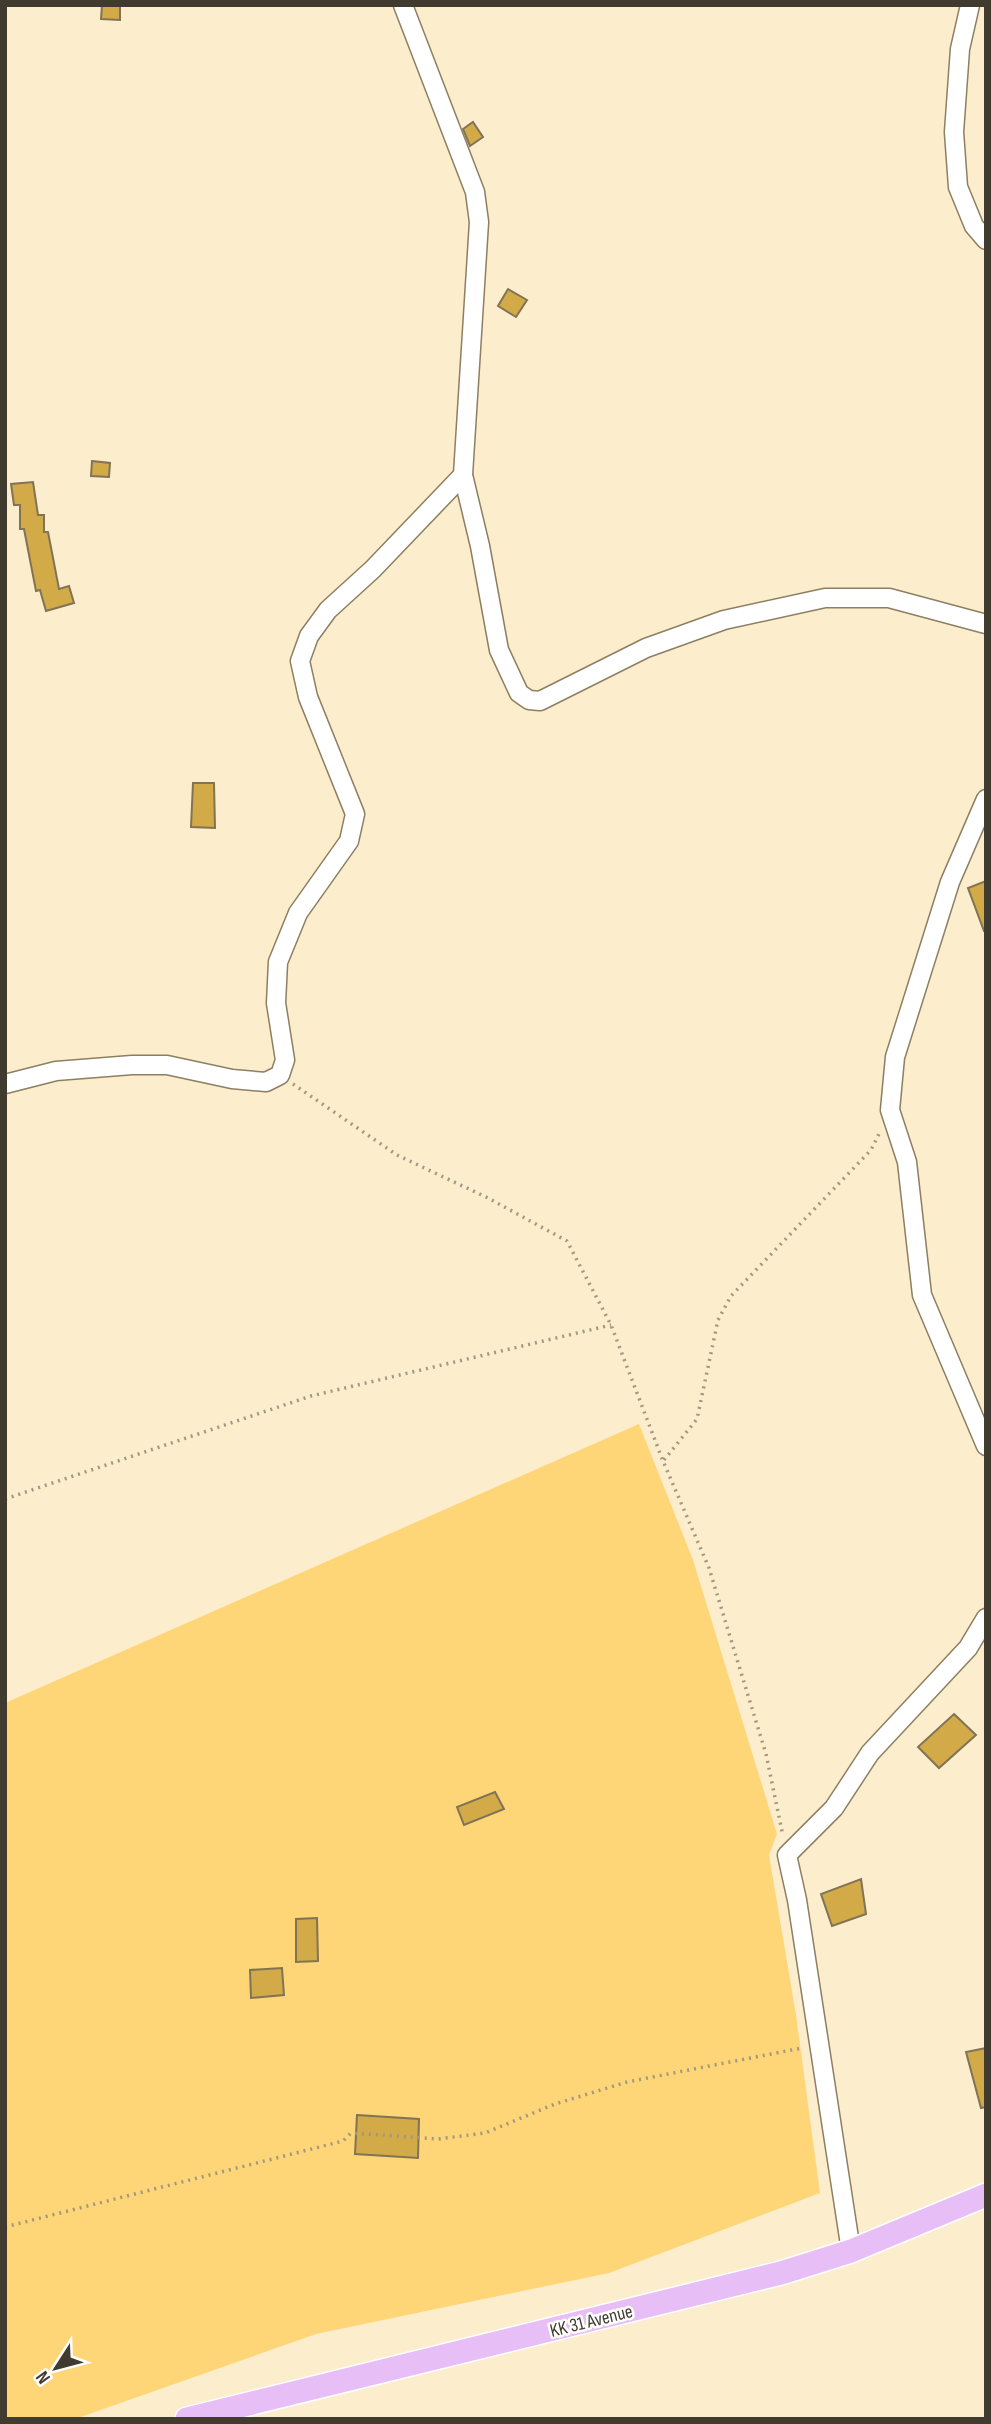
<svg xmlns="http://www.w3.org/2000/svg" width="991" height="2424" font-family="'Sofia Sans Condensed',sans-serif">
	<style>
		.green { fill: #fed677 }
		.building { fill: #d2aa48; stroke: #807356; stroke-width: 2 }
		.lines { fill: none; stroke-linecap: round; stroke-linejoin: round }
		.minor-casing { stroke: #8c7f62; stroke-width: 21 }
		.major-casing { stroke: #fff; stroke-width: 26 }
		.path { stroke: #a29781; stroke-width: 3.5; stroke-dasharray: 2 5; stroke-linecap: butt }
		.minor { stroke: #fff; stroke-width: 18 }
		.major { stroke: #e8bef7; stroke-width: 23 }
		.labels { text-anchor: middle; stroke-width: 5; stroke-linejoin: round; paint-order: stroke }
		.street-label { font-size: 19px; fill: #413b2f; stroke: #fff }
	</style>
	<rect width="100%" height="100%" fill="#fcedcd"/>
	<polygon class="green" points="639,1424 693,1560 777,1834 769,1855 796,2015 820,2193 609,2273 316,2334 75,2419 5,2419 5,1703"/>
	<g class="building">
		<polygon points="102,5 120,5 120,20 101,19"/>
		<polygon points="473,122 483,137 470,146 463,129"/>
		<polygon points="508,289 527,300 516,317 498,306"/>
		<polygon points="92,461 110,463 109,477 91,476"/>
		<polygon points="33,482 38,515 44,515 44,532 48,532 59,589 69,586 74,603 46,611 40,590 36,591 24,529 20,529 20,505 14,505 11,484"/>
		<polygon points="193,783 214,783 215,828 191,827"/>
		<polygon points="986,881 986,931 984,931 968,888"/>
		<polygon points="954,1714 976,1735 939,1768 918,1747"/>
		<polygon points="495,1792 504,1809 464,1825 457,1807"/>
		<polygon points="861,1879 866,1914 832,1926 821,1894"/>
		<polygon points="317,1918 318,1961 296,1962 296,1919"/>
		<polygon points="282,1968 284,1995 251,1998 250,1970"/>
		<polygon points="986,2048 986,2107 981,2108 966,2052"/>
		<polygon points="357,2115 419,2119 418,2158 355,2154"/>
	</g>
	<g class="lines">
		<defs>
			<g id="minor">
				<polyline points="403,5 475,192 479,222 463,475 480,546 499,650 519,693 529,700 540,701 646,648 724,620 825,598 889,598 986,624"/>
				<polyline points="970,5 960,49 954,132 958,187 974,226 986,240"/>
				<polyline points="986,799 950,882 895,1057 890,1110 907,1162 922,1295 986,1446"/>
				<polyline points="5,1084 56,1071 132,1065 167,1065 232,1079 266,1082 280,1075 285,1060 276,1003 278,962 298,913 349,841 355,814 308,697 300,661 309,636 328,610 373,569 463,475"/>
				<polyline points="851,2251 797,1900 787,1855 834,1808 870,1753 968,1648 986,1618"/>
			</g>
			<polyline id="major" points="187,2419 781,2273 851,2251 986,2195"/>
		</defs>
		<use href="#minor" class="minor-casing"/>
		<use href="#major" class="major-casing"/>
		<g class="path">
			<polyline points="293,1084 397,1155 488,1198 567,1241 611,1325 663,1461 709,1568 766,1754 783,1836"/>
			<polyline points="664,1460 697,1419 718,1320 731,1296 871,1150 879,1134"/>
			<polyline points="5,1499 311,1396 611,1325"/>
			<polyline points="5,2227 343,2141 351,2133 438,2139 485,2133 555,2104 627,2082 802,2048"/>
		</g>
		<use href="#minor" class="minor"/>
		<use href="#major" class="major"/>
	</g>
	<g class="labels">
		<g class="street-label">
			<text transform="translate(591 2320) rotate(-14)" y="7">KK 31 Avenue</text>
		</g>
	</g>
	<rect width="991" height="2424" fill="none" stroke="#413b2f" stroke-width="14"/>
	<g transform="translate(56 2368) rotate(234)" stroke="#ffffff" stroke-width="5" paint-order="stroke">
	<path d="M0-5L12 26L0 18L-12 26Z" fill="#413b2f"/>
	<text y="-10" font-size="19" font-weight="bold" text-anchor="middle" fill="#413b2f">N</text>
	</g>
</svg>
